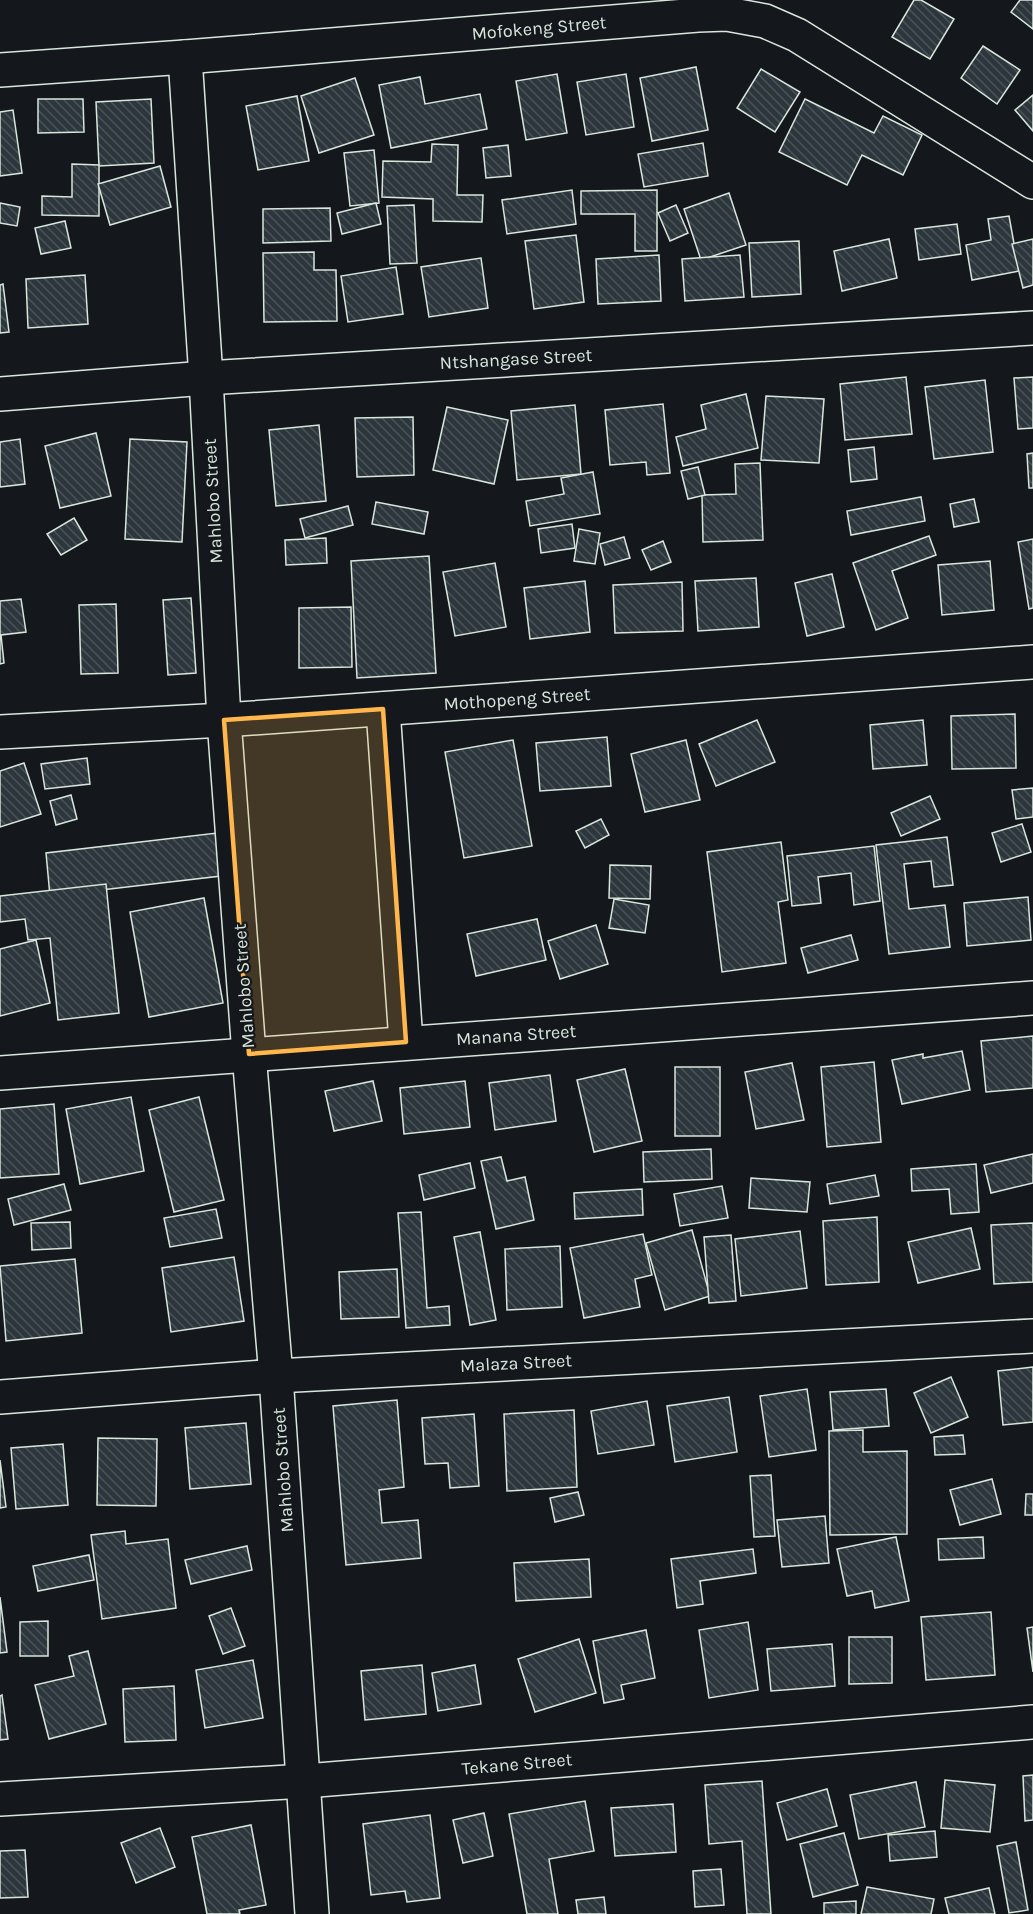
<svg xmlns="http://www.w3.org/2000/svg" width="1033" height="1914" font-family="Karla,sans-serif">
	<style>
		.building { fill: url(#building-back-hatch); stroke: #d8e6dc; stroke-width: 1.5 }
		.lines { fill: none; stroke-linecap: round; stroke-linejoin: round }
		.minor-casing { stroke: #d8e6dc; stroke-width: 36 }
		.minor { stroke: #14181c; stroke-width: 33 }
		.marked { fill: #ffb74d; fill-opacity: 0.2; stroke: #ffb74d; stroke-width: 4.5; stroke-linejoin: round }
		.labels { text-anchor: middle; stroke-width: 4.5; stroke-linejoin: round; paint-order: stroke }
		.street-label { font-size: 18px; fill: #d8e6dc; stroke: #14181c }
	</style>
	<defs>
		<pattern id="building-back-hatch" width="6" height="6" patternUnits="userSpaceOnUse" patternTransform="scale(1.5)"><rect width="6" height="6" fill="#2c363c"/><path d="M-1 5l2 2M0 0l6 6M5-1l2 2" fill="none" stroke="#4a5358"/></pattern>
	</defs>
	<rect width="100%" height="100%" fill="#14181c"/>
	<g class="building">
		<polygon points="914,0 921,0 954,19 930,59 892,37"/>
		<polygon points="1020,0 1033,0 1033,29 1011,12"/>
		<polygon points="983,46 1020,70 997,104 961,78"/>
		<polygon points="696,67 708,130 652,141 640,78"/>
		<polygon points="761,69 800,92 775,132 737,108"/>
		<polygon points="557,74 567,133 526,140 516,81"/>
		<polygon points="626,74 634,127 586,135 577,82"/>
		<polygon points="420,77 425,104 480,94 487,129 391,148 379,85"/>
		<polygon points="355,78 374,135 319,153 301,96"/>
		<polygon points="1033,95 1033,131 1015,110"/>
		<polygon points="297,96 309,161 258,170 246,106"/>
		<polygon points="38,99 83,99 84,132 38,133"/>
		<polygon points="151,99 154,163 99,166 96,102"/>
		<polygon points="805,99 874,133 883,116 922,135 903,175 862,155 847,185 779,152"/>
		<polygon points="13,110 22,173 0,176 0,112"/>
		<polygon points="703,143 708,176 644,187 638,154"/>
		<polygon points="432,144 458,145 457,195 483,195 482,222 433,221 433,199 382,197 383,161 431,162"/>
		<polygon points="508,145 511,176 486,178 483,148"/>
		<polygon points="374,150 379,203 350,206 344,153"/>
		<polygon points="72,164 99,165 99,216 42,215 42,196 72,197"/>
		<polygon points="160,166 171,207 110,225 98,184"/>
		<polygon points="572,190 576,224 507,234 502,200"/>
		<polygon points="657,190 657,251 635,251 635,214 581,214 581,191"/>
		<polygon points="729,193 746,245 701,260 684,209"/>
		<polygon points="0,203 20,207 17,226 0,223"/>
		<polygon points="376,203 381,224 342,234 337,213"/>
		<polygon points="414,205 417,263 390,264 387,206"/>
		<polygon points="676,205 688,233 670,241 658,213"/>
		<polygon points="330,208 331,241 263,243 263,209"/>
		<polygon points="1009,216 1019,271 972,280 966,245 991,240 988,219"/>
		<polygon points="65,221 71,248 41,254 35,228"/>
		<polygon points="957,224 961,254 919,260 915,229"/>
		<polygon points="576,235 584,302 534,309 525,241"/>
		<polygon points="889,239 897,278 842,291 834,251"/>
		<polygon points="1033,239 1033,285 1023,288 1012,244"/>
		<polygon points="799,241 801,294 752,297 749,243"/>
		<polygon points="314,252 314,270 336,270 337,321 264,322 263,253"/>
		<polygon points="659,255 661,301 598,304 596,259"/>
		<polygon points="740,255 744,297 685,301 682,259"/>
		<polygon points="481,258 488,308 429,317 421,267"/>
		<polygon points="396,267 403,314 348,322 341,276"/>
		<polygon points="85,275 88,324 28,328 26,279"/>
		<polygon points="3,284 9,332 0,333 0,285"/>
		<polygon points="906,377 912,434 845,440 840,384"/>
		<polygon points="1033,377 1033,428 1018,429 1014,378"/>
		<polygon points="985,380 993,452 934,459 925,387"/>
		<polygon points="746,394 758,448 683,466 676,437 706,429 701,405"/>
		<polygon points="766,396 824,399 819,463 761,460"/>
		<polygon points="663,404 670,473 647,475 646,462 610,465 605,410"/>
		<polygon points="575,405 581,474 517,480 511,411"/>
		<polygon points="447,407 508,420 494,484 433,470"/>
		<polygon points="413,417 414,475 357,477 355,418"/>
		<polygon points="319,425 326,501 276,506 269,430"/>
		<polygon points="96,433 111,496 60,508 45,446"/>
		<polygon points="20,439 25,484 0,487 0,442"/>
		<polygon points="130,439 187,442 182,542 125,539"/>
		<polygon points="874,447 877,479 851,482 848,450"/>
		<polygon points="1033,453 1033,488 1029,488 1027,454"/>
		<polygon points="760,463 763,540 703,542 702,495 736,494 735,464"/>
		<polygon points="698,467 705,495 688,499 681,471"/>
		<polygon points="593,472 600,514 530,526 526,501 564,494 561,478"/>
		<polygon points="921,497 925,521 851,535 847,511"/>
		<polygon points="974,499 979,522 954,527 950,504"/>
		<polygon points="376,502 428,512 424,534 372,524"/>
		<polygon points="348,506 353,525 305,538 300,519"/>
		<polygon points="74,518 87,540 61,555 47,534"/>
		<polygon points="572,524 575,548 541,553 538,529"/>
		<polygon points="579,529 600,533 595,564 574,561"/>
		<polygon points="929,536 936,555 892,571 908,618 876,630 853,563"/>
		<polygon points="624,537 630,558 605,565 600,544"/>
		<polygon points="326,538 327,563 286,565 285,540"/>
		<polygon points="1033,539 1033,608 1029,609 1018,542"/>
		<polygon points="663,541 671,562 651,570 642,550"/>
		<polygon points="429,556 436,673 357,678 351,561"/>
		<polygon points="990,561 994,610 942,615 938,565"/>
		<polygon points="495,563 506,627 455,636 443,572"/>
		<polygon points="832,574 844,627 807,636 795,583"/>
		<polygon points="756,578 759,627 698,631 695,581"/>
		<polygon points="585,581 590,632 530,639 524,588"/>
		<polygon points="682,582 683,631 615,633 613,585"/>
		<polygon points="191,598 196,673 168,675 163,600"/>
		<polygon points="21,599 26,632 1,635 4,663 0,664 0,601"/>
		<polygon points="116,604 118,673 81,674 79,605"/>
		<polygon points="351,607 352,667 299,668 299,608"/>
		<polygon points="1015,714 1016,768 952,769 951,716"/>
		<polygon points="757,720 775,762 716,786 699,744"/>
		<polygon points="923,720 927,765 873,769 870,725"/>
		<polygon points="607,737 611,786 540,791 536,743"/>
		<polygon points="513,740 532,846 464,858 445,752"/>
		<polygon points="686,740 700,800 645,812 631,754"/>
		<polygon points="87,758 90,784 45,789 41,764"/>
		<polygon points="24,763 41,814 0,827 0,771"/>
		<polygon points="1033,788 1033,817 1016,819 1012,790"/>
		<polygon points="71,795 77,819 56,825 50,801"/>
		<polygon points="930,796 940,819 901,836 891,813"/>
		<polygon points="601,819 609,835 585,848 576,831"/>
		<polygon points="1022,824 1031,852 1001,862 992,833"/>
		<polygon points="217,833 221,876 50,896 46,853"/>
		<polygon points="947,837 953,885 934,887 931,861 904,864 909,909 945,905 950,947 889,954 876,845"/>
		<polygon points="781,842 788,900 778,902 786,963 722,972 707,852"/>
		<polygon points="874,846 880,901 854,905 851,873 818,877 821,903 792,906 787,856"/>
		<polygon points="610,865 651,866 650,899 609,898"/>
		<polygon points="106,884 119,1013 58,1020 50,938 28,940 25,919 0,922 0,896"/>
		<polygon points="1028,897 1031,940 967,946 964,903"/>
		<polygon points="204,898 223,1003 149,1017 130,912"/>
		<polygon points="614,899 649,905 645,933 609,928"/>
		<polygon points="537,919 546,960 476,976 467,934"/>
		<polygon points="596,925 608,964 560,979 548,941"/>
		<polygon points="851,935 858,960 808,973 801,948"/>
		<polygon points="36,940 50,1003 0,1016 0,949"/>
		<polygon points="1033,1036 1033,1088 986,1092 981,1041"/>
		<polygon points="962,1051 970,1090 902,1104 892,1060 923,1054 923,1058"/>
		<polygon points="874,1062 881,1142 827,1147 821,1067"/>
		<polygon points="792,1063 804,1120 756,1129 745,1072"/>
		<rect x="675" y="1067" width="45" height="69"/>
		<polygon points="625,1069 642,1141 594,1152 577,1080"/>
		<polygon points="550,1075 556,1121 495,1130 489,1083"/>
		<polygon points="373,1081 382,1121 334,1131 325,1091"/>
		<polygon points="465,1081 470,1127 404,1134 400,1088"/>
		<polygon points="131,1097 144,1171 80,1184 66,1109"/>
		<polygon points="199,1097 224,1200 174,1212 149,1110"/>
		<polygon points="54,1104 59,1174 0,1178 0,1109"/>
		<polygon points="711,1149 712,1179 644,1182 643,1152"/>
		<polygon points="1033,1154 1033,1183 991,1193 984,1165"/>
		<polygon points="501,1157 507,1181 525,1177 534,1220 496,1229 481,1161"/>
		<polygon points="470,1163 475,1188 424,1200 419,1175"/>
		<polygon points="976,1164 979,1212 951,1214 949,1189 912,1191 911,1169"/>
		<polygon points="875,1175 879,1196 830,1204 827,1184"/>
		<polygon points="751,1178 810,1182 807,1212 749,1208"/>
		<polygon points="64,1184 71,1210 14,1225 8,1199"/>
		<polygon points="722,1186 728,1218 680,1226 674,1194"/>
		<polygon points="642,1189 643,1215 575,1219 574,1193"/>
		<polygon points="216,1209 222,1238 170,1247 164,1218"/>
		<polygon points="421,1212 427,1308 449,1306 450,1325 406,1328 398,1213"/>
		<polygon points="877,1217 879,1282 826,1285 823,1221"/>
		<polygon points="70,1222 71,1248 32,1250 31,1223"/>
		<polygon points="1033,1223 1033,1282 994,1284 991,1225"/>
		<polygon points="971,1228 980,1269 918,1283 908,1242"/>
		<polygon points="692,1230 710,1296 665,1310 646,1243"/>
		<polygon points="800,1231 807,1288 741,1296 735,1239"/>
		<polygon points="480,1232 496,1320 470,1325 454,1237"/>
		<polygon points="643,1234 652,1275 635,1279 640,1307 584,1318 570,1248"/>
		<polygon points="731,1235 736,1301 709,1303 704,1237"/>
		<polygon points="560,1246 562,1307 507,1310 505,1249"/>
		<polygon points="234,1257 244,1321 171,1332 162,1268"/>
		<polygon points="75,1259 82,1333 6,1341 0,1266"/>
		<polygon points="397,1269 399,1317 341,1319 339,1272"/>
		<polygon points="1033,1367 1033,1422 1003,1425 998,1371"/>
		<polygon points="951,1377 968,1417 931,1433 914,1393"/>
		<polygon points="807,1389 816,1450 769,1457 760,1396"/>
		<polygon points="886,1389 889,1426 833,1430 830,1392"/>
		<polygon points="729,1397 737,1452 675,1462 667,1406"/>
		<polygon points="397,1400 404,1487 379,1490 382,1523 418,1520 421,1558 346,1565 333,1406"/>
		<polygon points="647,1401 654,1445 598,1454 591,1411"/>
		<polygon points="574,1410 577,1487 507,1491 504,1414"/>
		<polygon points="474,1414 479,1486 450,1488 448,1463 425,1464 422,1418"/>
		<polygon points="246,1423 251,1484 190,1489 185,1428"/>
		<polygon points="863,1430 863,1452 907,1451 907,1534 830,1535 829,1431"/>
		<polygon points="963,1435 965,1454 935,1455 934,1437"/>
		<polygon points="98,1438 157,1439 156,1506 97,1505"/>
		<polygon points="63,1444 68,1505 16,1509 11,1448"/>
		<polygon points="0,1460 6,1507 0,1508"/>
		<polygon points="771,1475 775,1536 754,1537 750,1476"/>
		<polygon points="992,1479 1001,1514 960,1525 950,1490"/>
		<polygon points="578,1492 584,1515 555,1522 550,1498"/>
		<polygon points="1026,1494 1033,1494 1033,1515 1025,1515"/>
		<polygon points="825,1516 829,1563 782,1567 777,1520"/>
		<polygon points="125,1531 126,1544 168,1539 176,1608 102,1619 91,1535"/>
		<polygon points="896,1537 909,1601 875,1608 872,1591 847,1596 837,1549"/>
		<polygon points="983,1537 984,1558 939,1560 938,1539"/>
		<polygon points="247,1546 252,1570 191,1584 185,1560"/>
		<polygon points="753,1549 756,1573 700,1581 703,1604 677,1608 671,1559"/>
		<polygon points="89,1555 94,1580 38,1591 33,1566"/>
		<polygon points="589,1559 591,1597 516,1601 514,1563"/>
		<polygon points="0,1597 7,1652 0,1653"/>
		<polygon points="231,1608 245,1646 223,1654 209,1616"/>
		<polygon points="991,1612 995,1675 926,1680 921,1617"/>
		<polygon points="48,1621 48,1656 20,1656 20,1622"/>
		<polygon points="748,1622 758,1690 709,1698 699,1630"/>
		<polygon points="1033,1627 1033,1672 1027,1628"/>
		<polygon points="646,1630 655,1678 621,1685 624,1699 604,1703 593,1641"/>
		<polygon points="849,1637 892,1637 892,1683 849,1684"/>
		<polygon points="579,1639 596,1693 535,1712 518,1659"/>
		<polygon points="832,1644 835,1686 771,1691 767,1649"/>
		<polygon points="88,1651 106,1724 49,1739 35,1685 74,1676 69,1656"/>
		<polygon points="253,1660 263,1718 205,1728 196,1670"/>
		<polygon points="422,1665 426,1714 365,1720 361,1671"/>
		<polygon points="475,1665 481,1704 438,1711 432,1673"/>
		<polygon points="174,1686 176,1740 125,1742 123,1689"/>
		<polygon points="2,1695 8,1739 0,1740 0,1696"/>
		<polygon points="1033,1775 1033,1820 1025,1821 1023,1776"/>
		<polygon points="945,1780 995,1785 990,1832 941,1828"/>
		<polygon points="762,1781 771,1914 747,1914 742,1841 709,1844 705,1785"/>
		<polygon points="916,1782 925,1827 859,1839 850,1795"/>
		<polygon points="827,1789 837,1826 787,1840 777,1803"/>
		<polygon points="585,1801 594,1851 549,1859 558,1914 527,1914 509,1814"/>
		<polygon points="673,1804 676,1852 615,1856 611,1808"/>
		<polygon points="484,1813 493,1856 463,1863 453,1820"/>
		<polygon points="430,1815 440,1898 407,1902 405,1891 371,1895 363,1824"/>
		<polygon points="251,1825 266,1905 239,1910 240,1914 207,1914 192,1837"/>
		<polygon points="160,1828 175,1867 136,1883 121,1843"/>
		<polygon points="935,1831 937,1857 890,1861 888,1835"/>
		<polygon points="844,1833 858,1885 813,1897 800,1844"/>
		<polygon points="1016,1842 1028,1910 1009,1913 997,1846"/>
		<polygon points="25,1850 28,1897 0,1898 0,1851"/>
		<polygon points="721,1869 724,1905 695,1907 693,1871"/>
		<polygon points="867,1887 934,1899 931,1914 861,1914"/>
		<polygon points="989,1888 995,1914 949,1914 945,1898"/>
		<polygon points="604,1897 606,1914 578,1914 576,1900"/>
		<polygon points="856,1901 856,1914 824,1914 824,1903"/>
	</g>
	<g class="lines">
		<defs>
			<g id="minor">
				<polyline points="185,57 206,378 224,720 249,1054 276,1376 312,1914"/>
				<polyline points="0,70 185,57 698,15 727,14 765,21 797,35 1033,182"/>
				<polyline points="0,394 206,378 1033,328"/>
				<polyline points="383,709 406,1042"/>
				<polyline points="0,732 224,720 1033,662"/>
				<polyline points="0,1073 1033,998"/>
				<polyline points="0,1397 276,1376 1033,1336"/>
				<polyline points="0,1799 305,1781 1033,1722"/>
			</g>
		</defs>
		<use href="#minor" class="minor-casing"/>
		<use href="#minor" class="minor"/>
	</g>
	<path class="marked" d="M383 709 406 1042 249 1054 224 720Z"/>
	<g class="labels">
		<g class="street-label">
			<text transform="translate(539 28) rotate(-5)" y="6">Mofokeng Street</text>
			<text transform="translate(516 359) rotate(-3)" y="6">Ntshangase Street</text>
			<text transform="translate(213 501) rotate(-93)" y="6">Mahlobo Street</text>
			<text transform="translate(517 699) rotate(-4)" y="6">Mothopeng Street</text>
			<text transform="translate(244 986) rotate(-94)" y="6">Mahlobo Street</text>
			<text transform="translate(516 1035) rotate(-4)" y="6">Manana Street</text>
			<text transform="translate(516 1363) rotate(-3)" y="6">Malaza Street</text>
			<text transform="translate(283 1470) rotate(-94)" y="6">Mahlobo Street</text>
			<text transform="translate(517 1764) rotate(-5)" y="6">Tekane Street</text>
		</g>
	</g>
</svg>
